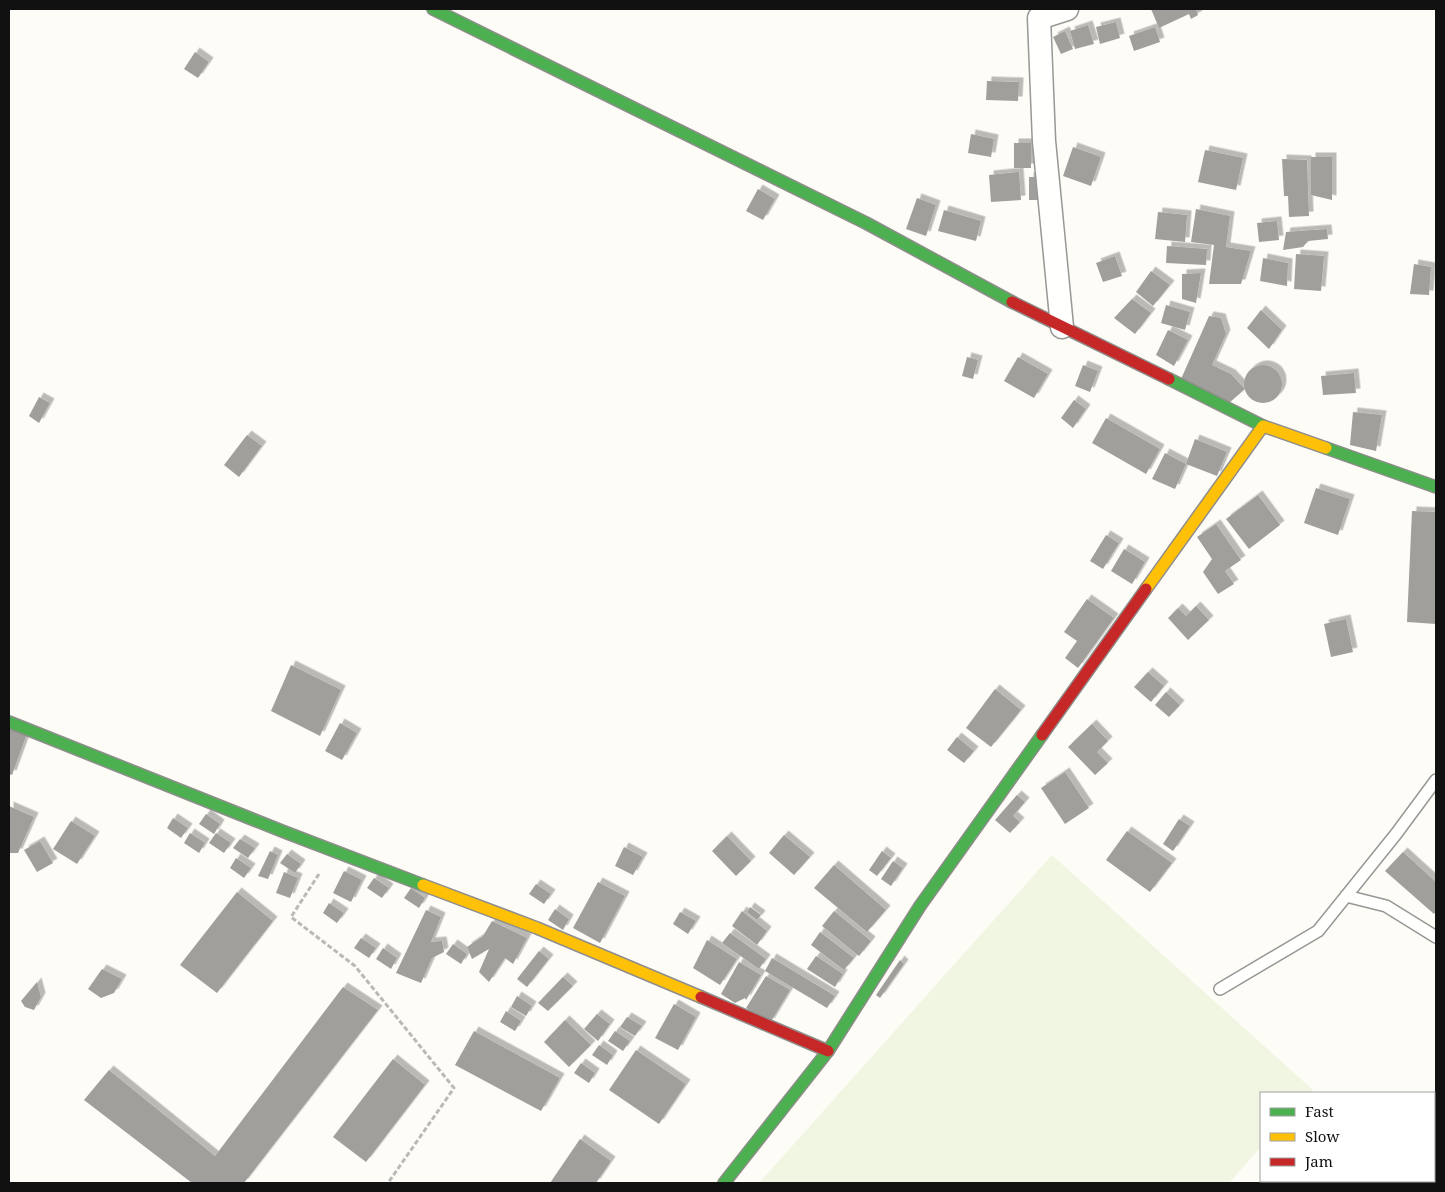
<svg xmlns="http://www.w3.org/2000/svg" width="1445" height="1192" font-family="'Noto Serif',serif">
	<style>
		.pitch { fill: #f0f6e1 }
		.building { fill: #a19f9c; filter: url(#shadow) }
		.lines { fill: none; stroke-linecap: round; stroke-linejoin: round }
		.lane-casing { stroke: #979795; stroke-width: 14 }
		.street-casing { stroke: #979795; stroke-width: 25 }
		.fast-casing { stroke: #8e8d8b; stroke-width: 14 }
		.slow-casing { stroke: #8e8d8b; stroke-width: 14 }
		.jam-casing { stroke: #8e8d8b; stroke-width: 14 }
		.path { stroke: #b9b9b8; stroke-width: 3; stroke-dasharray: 5 2.5; stroke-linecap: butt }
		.lane { stroke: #fffffe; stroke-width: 11 }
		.street { stroke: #fffffe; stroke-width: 22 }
		.fast { stroke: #4caf50; stroke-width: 11 }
		.slow { stroke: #ffc107; stroke-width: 11 }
		.jam { stroke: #c62828; stroke-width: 11 }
	</style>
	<defs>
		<filter id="shadow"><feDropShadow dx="4.5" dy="-4.5" stdDeviation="0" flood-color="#0004"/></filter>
	</defs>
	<rect width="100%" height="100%" fill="#fdfcf7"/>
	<polygon class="pitch" points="1052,855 1313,1090 1309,1093 1261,1093 1261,1147 1229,1183 759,1183"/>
	<g class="building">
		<polygon points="1151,9 1196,9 1198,15 1191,19 1189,14 1159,28"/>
		<polygon points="1116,22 1120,38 1100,44 1096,27"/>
		<polygon points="1088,25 1094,44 1075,49 1070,31"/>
		<polygon points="1155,27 1160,42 1134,51 1129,36"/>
		<polygon points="1065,31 1073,49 1061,54 1053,37"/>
		<polygon points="195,52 209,62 198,78 184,69"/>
		<polygon points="987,81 1019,82 1018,101 986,100"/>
		<polygon points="971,134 994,139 991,157 968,153"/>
		<rect x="1014" y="143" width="17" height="25"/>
		<polygon points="1073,147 1101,157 1091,186 1063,176"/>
		<polygon points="1205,150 1243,158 1236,190 1198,182"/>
		<polygon points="1311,157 1332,157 1332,200 1311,195"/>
		<polygon points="1282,159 1307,160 1309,216 1289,217 1288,196 1284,196"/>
		<polygon points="1019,172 1021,200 991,202 989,175"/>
		<polygon points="1029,177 1043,177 1044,200 1029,200"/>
		<polygon points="758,189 775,199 763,220 746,211"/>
		<polygon points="917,198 936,205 926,236 906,229"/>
		<polygon points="1196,209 1230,216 1226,247 1251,251 1241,284 1209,284 1214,245 1191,242"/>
		<polygon points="944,210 981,221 976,241 938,231"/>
		<polygon points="1158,212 1187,215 1185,242 1155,239"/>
		<polygon points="1277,221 1279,240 1259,242 1257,223"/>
		<polygon points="1327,229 1328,239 1308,241 1303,247 1283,250 1286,232"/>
		<polygon points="1167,246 1207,249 1206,265 1166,263"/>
		<polygon points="1296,254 1324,256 1321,291 1294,289"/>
		<polygon points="1115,256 1122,276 1103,282 1096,263"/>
		<polygon points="1263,258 1288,263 1287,286 1260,281"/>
		<polygon points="1414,264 1431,267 1429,295 1410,294"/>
		<polygon points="1151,271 1170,285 1153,306 1136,292"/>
		<polygon points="1201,273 1196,303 1182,299 1182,274"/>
		<polygon points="1132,299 1151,313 1135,334 1114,318"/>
		<polygon points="1166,305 1190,312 1185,330 1161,323"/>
		<polygon points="1261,310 1282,330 1269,349 1247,328"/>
		<polygon points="1209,316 1221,318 1226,334 1212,365 1231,374 1245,389 1229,403 1181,379"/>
		<polygon points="1168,330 1188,340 1174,366 1156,355"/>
		<polygon points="967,357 978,360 973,379 962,376"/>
		<polygon points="1018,357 1048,374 1034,398 1004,381"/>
		<polygon points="1083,365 1098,371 1090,392 1075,386"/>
		<circle cx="1263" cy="384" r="19"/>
		<polygon points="1354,373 1356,393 1323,395 1321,376"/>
		<polygon points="39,397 50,403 39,423 29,416"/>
		<polygon points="1074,400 1086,409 1073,428 1061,418"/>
		<polygon points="1353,412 1382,415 1376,451 1350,445"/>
		<polygon points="1106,418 1160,449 1146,474 1092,443"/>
		<polygon points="247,435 262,446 239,477 224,465"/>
		<polygon points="1195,439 1227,452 1217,476 1186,464"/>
		<polygon points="1165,453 1186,464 1175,489 1152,479"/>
		<polygon points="1316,488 1350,499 1338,535 1304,523"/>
		<polygon points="1258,495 1280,525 1249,549 1226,519"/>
		<polygon points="1412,511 1436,512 1436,624 1407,622"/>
		<polygon points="1216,524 1241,560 1225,571 1234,584 1218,594 1203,572 1212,559 1197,537"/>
		<polygon points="1106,535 1119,543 1103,569 1090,561"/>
		<polygon points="1124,549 1145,562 1132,584 1111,571"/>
		<polygon points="1087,599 1114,618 1078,668 1065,658 1077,641 1064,632"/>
		<polygon points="1196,606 1209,620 1188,640 1168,618 1178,608 1186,616"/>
		<polygon points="1346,619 1353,652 1331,657 1324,624"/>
		<polygon points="291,665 341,690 320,736 271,711"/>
		<polygon points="1148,672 1164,686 1151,702 1134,687"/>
		<polygon points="995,689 1021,710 991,747 966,728"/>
		<polygon points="1166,692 1180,705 1169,717 1155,705"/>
		<polygon points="340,723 357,733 342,760 325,751"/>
		<polygon points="9,724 28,731 12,775 9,774"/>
		<polygon points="1092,724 1108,741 1097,752 1108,763 1095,775 1068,747"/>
		<polygon points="957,737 974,751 964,763 947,750"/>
		<polygon points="1065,772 1089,808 1065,824 1041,788"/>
		<polygon points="1017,795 1025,802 1013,816 1020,822 1010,833 995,820"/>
		<polygon points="9,806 34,817 18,853 9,853"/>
		<polygon points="206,814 220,824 214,834 199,824"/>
		<polygon points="173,818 188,828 181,838 167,828"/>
		<polygon points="1179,819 1190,826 1173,851 1163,844"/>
		<polygon points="71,821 95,836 77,864 53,849"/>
		<polygon points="1127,831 1172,863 1150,892 1106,860"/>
		<polygon points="190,833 205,843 199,853 184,843"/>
		<polygon points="216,833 231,843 224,853 209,843"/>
		<polygon points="784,835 810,857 794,875 769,853"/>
		<polygon points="727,836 751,861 736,876 712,851"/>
		<polygon points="240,839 255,848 248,858 233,848"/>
		<polygon points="40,841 53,863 37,872 24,850"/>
		<polygon points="624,847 643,857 633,875 615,866"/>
		<polygon points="270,851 278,855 268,879 258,876"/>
		<polygon points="882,851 891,858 877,876 869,870"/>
		<polygon points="1403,852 1436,882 1436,912 1434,914 1385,871"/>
		<polygon points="287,854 301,864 295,873 280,863"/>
		<polygon points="236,858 251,868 244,878 230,868"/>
		<polygon points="893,861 903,868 891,886 881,879"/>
		<polygon points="834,865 886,910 867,932 814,888"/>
		<polygon points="344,871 362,880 351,902 333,893"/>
		<polygon points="284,872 298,878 290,898 276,893"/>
		<polygon points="374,878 389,888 382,898 367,888"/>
		<polygon points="598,882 625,896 600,943 573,928"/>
		<polygon points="536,884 551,894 544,904 529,894"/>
		<polygon points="411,888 425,898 419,908 404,898"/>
		<polygon points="237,892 273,921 217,993 180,965"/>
		<polygon points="329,903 344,913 337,923 323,913"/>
		<polygon points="750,907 761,915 757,920 747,912"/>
		<polygon points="555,909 569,919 563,930 548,920"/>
		<polygon points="426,910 441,917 431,942 442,941 444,952 432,958 421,983 396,973"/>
		<polygon points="742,911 767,931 757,945 732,926"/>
		<polygon points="834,911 871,941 859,956 822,926"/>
		<polygon points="680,912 696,921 688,934 673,924"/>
		<polygon points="492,921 527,938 513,964 505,958 489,982 479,972 489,949 472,959 467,947 483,936"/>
		<polygon points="820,932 854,958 844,970 811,945"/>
		<polygon points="730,933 766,959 759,969 722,943"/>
		<polygon points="361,938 376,948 369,958 354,948"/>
		<polygon points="707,940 737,959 720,985 693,968"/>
		<polygon points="453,944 467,954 461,964 446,954"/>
		<polygon points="383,948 397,958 391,969 376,959"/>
		<polygon points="539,951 549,959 527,987 517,979"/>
		<polygon points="816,956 843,974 835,987 807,969"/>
		<polygon points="772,958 835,996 827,1008 765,971"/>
		<polygon points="900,960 904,964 880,998 876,995"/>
		<polygon points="739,962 761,975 746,1000 745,998 735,1003 721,994"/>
		<polygon points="102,969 122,979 114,993 101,998 88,989"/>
		<polygon points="766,976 790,990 770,1023 746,1008"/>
		<polygon points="563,977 573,986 548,1011 538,1003"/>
		<polygon points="37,982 41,997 34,1010 25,1007 21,1001"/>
		<polygon points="343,987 378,1010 244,1183 192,1183 84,1100 109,1070 215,1156"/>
		<polygon points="517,996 532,1006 526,1016 511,1007"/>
		<polygon points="674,1004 696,1017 678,1050 655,1038"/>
		<polygon points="506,1011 521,1021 515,1031 500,1022"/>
		<polygon points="597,1014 610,1024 598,1041 584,1029"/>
		<polygon points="627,1017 642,1026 635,1036 620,1027"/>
		<polygon points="565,1020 591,1045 569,1067 544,1042"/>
		<polygon points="474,1031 560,1078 541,1111 455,1065"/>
		<polygon points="615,1031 630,1041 623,1051 608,1041"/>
		<polygon points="599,1045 613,1055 607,1065 592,1055"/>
		<polygon points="636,1050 686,1084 659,1124 609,1090"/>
		<polygon points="393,1059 425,1085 366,1162 333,1137"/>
		<polygon points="581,1063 595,1073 589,1083 574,1073"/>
		<polygon points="580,1139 611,1161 596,1183 550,1183"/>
	</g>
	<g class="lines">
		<defs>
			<g id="lane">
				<polyline points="1346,896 1386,906 1436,937"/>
				<polyline points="1220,989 1318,931 1396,834 1436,780"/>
			</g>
			<polyline id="street" points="1062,327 1044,141 1039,18 1067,9"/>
			<g id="fast">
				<polyline points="433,9 866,223 1012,302"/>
				<polyline points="1169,379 1263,426"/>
				<polyline points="1326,448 1436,487"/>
				<polyline points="9,722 282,831 423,885"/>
				<polyline points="724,1183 828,1051 920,906 1042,735"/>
			</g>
			<g id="slow">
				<polyline points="1146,589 1263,426 1326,448"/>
				<polyline points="423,885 537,928 701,997"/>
			</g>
			<g id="jam">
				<polyline points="1012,302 1169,379"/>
				<polyline points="1042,735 1146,589"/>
				<polyline points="701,997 828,1051"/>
			</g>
		</defs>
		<use href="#lane" class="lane-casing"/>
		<use href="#street" class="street-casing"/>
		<use href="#fast" class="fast-casing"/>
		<use href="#slow" class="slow-casing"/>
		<use href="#jam" class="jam-casing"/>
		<polyline class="path" points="319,874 291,917 355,966 454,1088 388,1183"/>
		<use href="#lane" class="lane"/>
		<use href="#street" class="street"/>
		<use href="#fast" class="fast"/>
		<use href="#slow" class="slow"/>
		<use href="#jam" class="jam"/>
	</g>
	<rect width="1445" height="1192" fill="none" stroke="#111111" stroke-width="20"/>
	<rect x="1260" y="1092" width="175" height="90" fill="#ffffff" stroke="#a0a0a0"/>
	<rect x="1270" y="1108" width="25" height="8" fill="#4caf50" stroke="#a0a0a0"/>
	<text x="1305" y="1117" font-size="15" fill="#111111">Fast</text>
	<rect x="1270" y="1133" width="25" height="8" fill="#ffc107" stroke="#a0a0a0"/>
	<text x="1305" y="1142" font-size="15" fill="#111111">Slow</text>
	<rect x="1270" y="1158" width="25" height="8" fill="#c62828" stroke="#a0a0a0"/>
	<text x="1305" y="1167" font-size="15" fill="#111111">Jam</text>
</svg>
